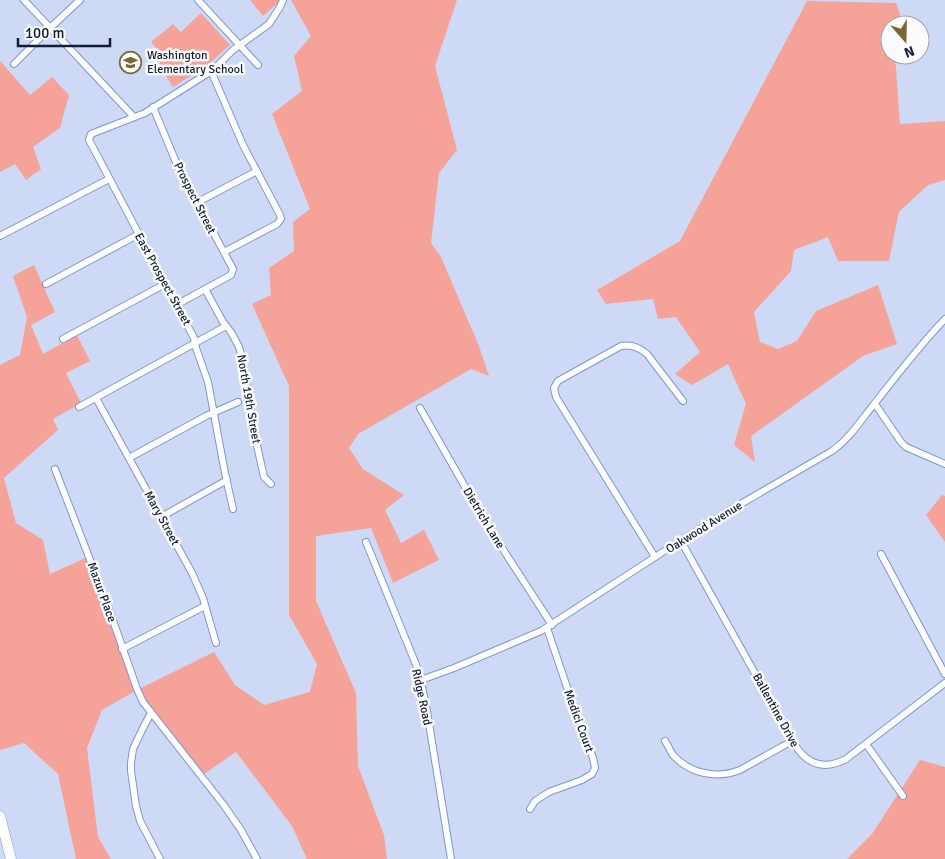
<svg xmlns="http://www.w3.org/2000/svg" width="945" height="859" font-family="Signika,sans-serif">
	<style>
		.green { fill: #f5a299 }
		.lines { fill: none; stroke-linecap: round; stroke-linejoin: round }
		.street-casing { stroke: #7c96d4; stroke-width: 8 }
		.primary-casing { stroke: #7c96d4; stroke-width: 11 }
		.street { stroke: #fff; stroke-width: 6 }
		.primary { stroke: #fff; stroke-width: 10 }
		.labels { text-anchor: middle; stroke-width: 5; stroke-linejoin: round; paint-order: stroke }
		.poi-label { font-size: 12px; fill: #131d35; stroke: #fbfbfb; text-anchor: start }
		.street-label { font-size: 12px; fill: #131d35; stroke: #fbfbfb }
	</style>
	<rect width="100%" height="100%" fill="#cedaf5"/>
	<g class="green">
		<polygon points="250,0 281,0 263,16"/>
		<polygon points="291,0 457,0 435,66 457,150 439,173 431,243 441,257 479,346 489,376 471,369 358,434 349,448 363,469 404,495 385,510 401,543 424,530 439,560 393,583 371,528 316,536 316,601 356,693 358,766 384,835 387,859 307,859 292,826 236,752 201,776 135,691 102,710 87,748 98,837 111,859 76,859 58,774 24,743 0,750 0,365 20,355 27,317 13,276 34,265 55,312 31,325 43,354 77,335 90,361 66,373 81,403 53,419 58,430 4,478 16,523 43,540 50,574 88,557 135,691 214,652 235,685 264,705 310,692 317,664 289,615 289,386 252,304 271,295 269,268 294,251 293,222 310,209 272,114 302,91 294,56 311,36"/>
		<polygon points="807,1 896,3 904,25 890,25 890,55 895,55 900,124 945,121 945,180 928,185 899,212 889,261 838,261 828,237 794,250 791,271 754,312 760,342 778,349 797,341 816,311 878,285 897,344 863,356 751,436 755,462 734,445 746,404 728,364 692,385 675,374 700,352 676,317 658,319 653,299 606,304 597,290 680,241"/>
		<polygon points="201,13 230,45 208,65 173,87 160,66 160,53 151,42 173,24 181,32"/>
		<polygon points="0,61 30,95 52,77 69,95 60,128 33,147 41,169 26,180 15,164 0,172"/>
		<polygon points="942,495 945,496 945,542 926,515"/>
		<polygon points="920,760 945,767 945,859 847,859 872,834"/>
	</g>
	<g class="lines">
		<defs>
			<g id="street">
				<polyline points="24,0 134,117"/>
				<polyline points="198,0 258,65"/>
				<polyline points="14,64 50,28 80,0"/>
				<polyline points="211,71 243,145 280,215 281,219 277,224 224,252"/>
				<polyline points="153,107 178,167 233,269 231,275 176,305"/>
				<polyline points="196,203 257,171"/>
				<polyline points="0,236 109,179"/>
				<polyline points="46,284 139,234"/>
				<polyline points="205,289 223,322 231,332 239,347 242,358 256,441 264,477 271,484"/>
				<polyline points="63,339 165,284"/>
				<polyline points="96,398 192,573 203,598 216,643"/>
				<polyline points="875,404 901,442 906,447 945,464"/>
				<polyline points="79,407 226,326"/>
				<polyline points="420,408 472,499 506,554 552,625"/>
				<polyline points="129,458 206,416 238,402"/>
				<polyline points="55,469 109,609 137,689 143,702 223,804 241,830 257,859"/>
				<polyline points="233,509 225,473 208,382 196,348 194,338 89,140 91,134 145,113 213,70 233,50 269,24 280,7 283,0"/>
				<polyline points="161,517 227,480"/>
				<path d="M681 541 781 720C795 748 810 778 846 759L945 683"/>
				<polyline points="366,542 419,672 427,711 451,859"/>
				<polyline points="881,554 945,674"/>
				<path d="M655 557 556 397 554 388 558 381 621 346C631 344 639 347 647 354L683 401"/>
				<polyline points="122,649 205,606"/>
				<path d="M421 680 454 668 541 631 669 548 732 509 832 451C848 440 859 423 871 408 895 378 918 347 945 319"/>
				<polyline points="151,713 144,726 133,749 131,763 131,771 136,806 140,821 160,859"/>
				<path d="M665 741C668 745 670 751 673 755 690 774 717 779 740 770L792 741"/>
				<polyline points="866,744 903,796"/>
				<polyline points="530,809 535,801 549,792 582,780 592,774 595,768 593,758 574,708 547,628"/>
			</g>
			<polyline id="primary" points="0,816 11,859"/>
		</defs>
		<use href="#street" class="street-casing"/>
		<use href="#primary" class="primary-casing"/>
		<use href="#street" class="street"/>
		<use href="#primary" class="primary"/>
	</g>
	<defs>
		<symbol id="school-ring" viewBox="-11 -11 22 22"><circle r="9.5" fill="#fbfbfb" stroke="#7b6635" stroke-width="1.5"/><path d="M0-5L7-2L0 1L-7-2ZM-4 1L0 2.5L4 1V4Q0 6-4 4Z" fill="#7b6635"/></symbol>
	</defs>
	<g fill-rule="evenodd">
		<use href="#school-ring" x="118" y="50" width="25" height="25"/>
	</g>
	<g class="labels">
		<g class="poi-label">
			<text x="147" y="59">Washington<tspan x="147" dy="14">Elementary School</tspan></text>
		</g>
		<g class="street-label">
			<text transform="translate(195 198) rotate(63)" y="4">Prospect Street</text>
			<text transform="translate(163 279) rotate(61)" y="4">East Prospect Street</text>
			<text transform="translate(249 399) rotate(80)" y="4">North 19th Street</text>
			<text transform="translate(162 518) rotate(61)" y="4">Mary Street</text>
			<text transform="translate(484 518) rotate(59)" y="4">Dietrich Lane</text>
			<text transform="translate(704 527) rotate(-32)" y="4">Oakwood Avenue</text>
			<text transform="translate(102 592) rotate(70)" y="4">Mazur Place</text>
			<text transform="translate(422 697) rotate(78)" y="4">Ridge Road</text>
			<text transform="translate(776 710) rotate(61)" y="4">Ballentine Drive</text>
			<text transform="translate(579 721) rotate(70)" y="4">Medici Court</text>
		</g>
	</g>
	<g transform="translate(905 40) rotate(160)"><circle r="24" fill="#fbfbfb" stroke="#9ea2ac"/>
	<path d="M0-4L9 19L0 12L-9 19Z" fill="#7b6635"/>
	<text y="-8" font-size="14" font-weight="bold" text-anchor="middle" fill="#131d35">N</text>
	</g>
	<path d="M18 38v8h92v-8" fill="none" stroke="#131d35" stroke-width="2.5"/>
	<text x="25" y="38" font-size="15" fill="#131d35" stroke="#fbfbfb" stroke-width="4" paint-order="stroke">100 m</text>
</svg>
